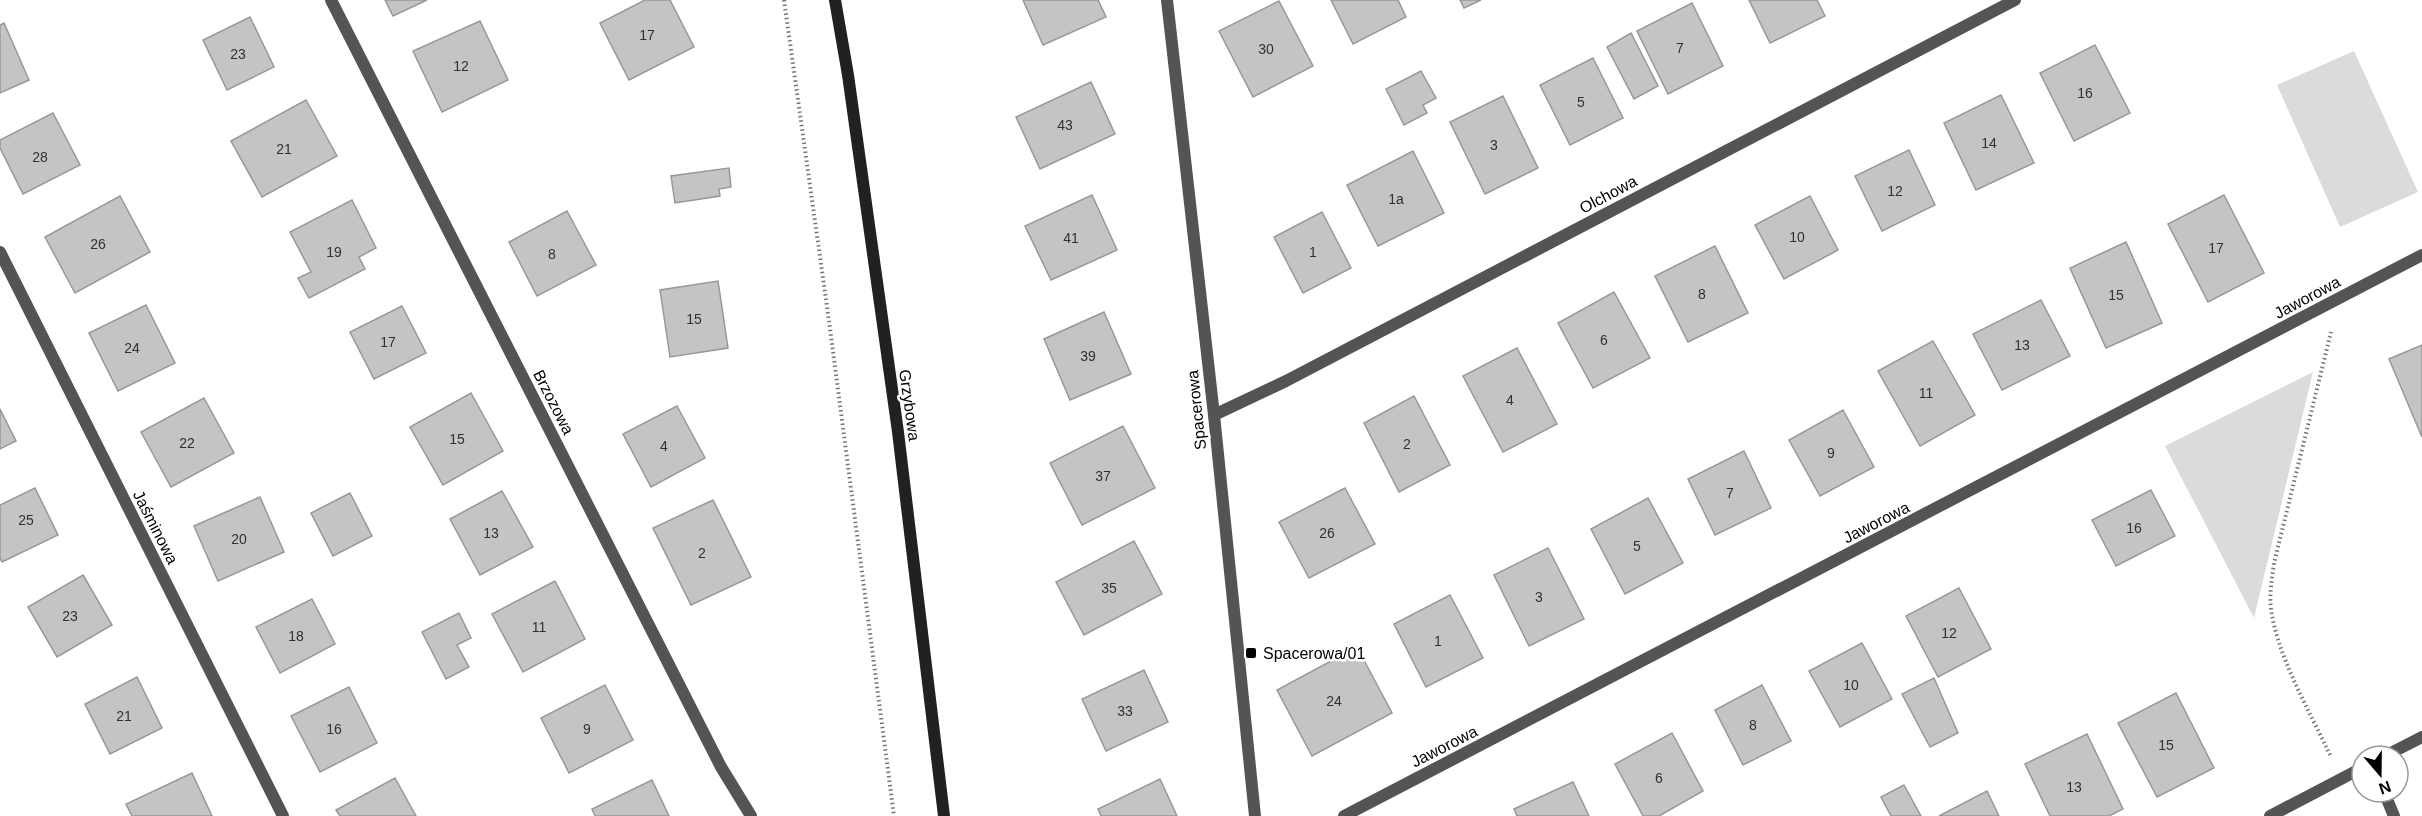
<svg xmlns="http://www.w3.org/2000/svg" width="2422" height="816" font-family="Arial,sans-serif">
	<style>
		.green { fill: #dbdbdb }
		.building { fill: #c4c4c4; stroke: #989898; stroke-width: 1.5 }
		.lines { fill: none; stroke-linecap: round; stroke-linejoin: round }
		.path { stroke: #767676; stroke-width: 4; stroke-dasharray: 1.5 3; stroke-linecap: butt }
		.street { stroke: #545454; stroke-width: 12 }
		.secondary { stroke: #212121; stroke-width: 12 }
		.poi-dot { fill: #000; stroke: #fff; stroke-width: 2 }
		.labels { text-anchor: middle; stroke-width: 5; stroke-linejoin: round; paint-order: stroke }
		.number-label { font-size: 14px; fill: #313131 }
		.street-label { font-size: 16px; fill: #000; stroke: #fff }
		.poi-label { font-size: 16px; fill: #000; stroke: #fff; text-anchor: start }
	</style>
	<rect width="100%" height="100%" fill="#fff"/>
	<g class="green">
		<polygon points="2354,51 2418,192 2340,227 2277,85"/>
		<polygon points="2313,372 2254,618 2165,446"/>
	</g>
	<g class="building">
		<polygon points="385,0 427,0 393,16"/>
		<polygon points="645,0 670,0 694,47 629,80 600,23"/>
		<polygon points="1023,0 1098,0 1106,17 1043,45"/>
		<polygon points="1331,0 1398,0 1406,17 1353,44"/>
		<polygon points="1460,0 1481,0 1464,8"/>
		<polygon points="1749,0 1817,0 1825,16 1770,43"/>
		<polygon points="1279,1 1313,66 1253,97 1219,31"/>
		<polygon points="1692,3 1723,66 1668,94 1637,31"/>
		<polygon points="250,17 274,67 227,90 203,40"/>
		<polygon points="480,21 508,80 442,112 413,51"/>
		<polygon points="4,23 29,80 0,93 0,25"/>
		<polygon points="1631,33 1658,86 1634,99 1607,47"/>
		<polygon points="2095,45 2130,113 2074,141 2040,73"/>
		<polygon points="1593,58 1623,118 1570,145 1540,85"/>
		<polygon points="1421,71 1436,98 1423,105 1427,113 1404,125 1386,89"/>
		<polygon points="1091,82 1115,134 1040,169 1016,117"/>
		<polygon points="2001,95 2034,163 1976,190 1944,123"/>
		<polygon points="1503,96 1538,168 1485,194 1450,122"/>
		<polygon points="306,100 337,156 262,197 231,141"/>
		<polygon points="53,113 80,165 23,194 0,148 0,140"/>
		<polygon points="1909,150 1935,205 1882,231 1855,176"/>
		<polygon points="1413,151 1444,213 1378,246 1347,185"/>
		<polygon points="729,168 731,187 719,189 720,196 675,203 671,176"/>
		<polygon points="1092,195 1117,250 1051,280 1025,226"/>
		<polygon points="2224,195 2264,273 2208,302 2168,224"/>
		<polygon points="120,196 150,252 75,293 45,237"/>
		<polygon points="1810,196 1838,250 1784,279 1755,225"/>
		<polygon points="352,200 376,248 359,257 365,269 309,298 298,278 311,272 290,232"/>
		<polygon points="567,211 596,265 537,296 509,242"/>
		<polygon points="1322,212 1351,268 1303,293 1274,237"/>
		<polygon points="2126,242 2162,323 2106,348 2070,268"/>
		<polygon points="1715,246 1748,313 1688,342 1655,276"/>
		<polygon points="718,281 728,348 670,357 660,290"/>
		<polygon points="1614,292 1650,358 1593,388 1558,323"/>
		<polygon points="2041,300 2070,356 2002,390 1973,334"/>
		<polygon points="146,305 175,363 118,391 89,333"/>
		<polygon points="402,306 426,353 374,379 350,332"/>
		<polygon points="1104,312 1131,374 1070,400 1044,339"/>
		<polygon points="1933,341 1975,415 1920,446 1878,371"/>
		<polygon points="2422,345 2422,437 2389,359"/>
		<polygon points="1517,348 1557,424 1503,452 1463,376"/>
		<polygon points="471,393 503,451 443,485 410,427"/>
		<polygon points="1414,396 1450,465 1399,492 1364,423"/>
		<polygon points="204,398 234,453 171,487 141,432"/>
		<polygon points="677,406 705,458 651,487 623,434"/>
		<polygon points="0,409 16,441 0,449"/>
		<polygon points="1843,410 1874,467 1820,496 1789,440"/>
		<polygon points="1123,426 1155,488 1082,525 1050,463"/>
		<polygon points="1744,451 1771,508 1715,535 1688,479"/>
		<polygon points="35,488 58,535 2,562 0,558 0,505"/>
		<polygon points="1345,488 1375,544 1309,578 1279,522"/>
		<polygon points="2151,490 2175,536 2116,566 2092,520"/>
		<polygon points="502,491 533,547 480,575 450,519"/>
		<polygon points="350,493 372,536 333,556 311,513"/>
		<polygon points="260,497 284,552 218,581 194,526"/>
		<polygon points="1648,498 1683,563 1625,594 1591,529"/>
		<polygon points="713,500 751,577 691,605 653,528"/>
		<polygon points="1134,541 1162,594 1084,635 1056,582"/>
		<polygon points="1548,548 1584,619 1529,646 1494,575"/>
		<polygon points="83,575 112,625 57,657 28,607"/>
		<polygon points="555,581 585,639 523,672 492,614"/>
		<polygon points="1959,588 1991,649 1938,677 1906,616"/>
		<polygon points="1450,595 1483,658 1426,687 1394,624"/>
		<polygon points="312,599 335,644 280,673 256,627"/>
		<polygon points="459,613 471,638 457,645 469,667 446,679 422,632"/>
		<polygon points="1862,643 1892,699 1840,727 1809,671"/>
		<polygon points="1357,647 1392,713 1312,756 1277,690"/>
		<polygon points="1144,670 1168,722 1106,751 1082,699"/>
		<polygon points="137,677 162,728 110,754 85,704"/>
		<polygon points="1934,678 1958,733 1930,747 1902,694"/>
		<polygon points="605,685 633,740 569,773 541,718"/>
		<polygon points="1762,685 1791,741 1743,765 1715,710"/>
		<polygon points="349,687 377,743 320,772 291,716"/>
		<polygon points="2176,693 2214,768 2157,797 2118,723"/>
		<polygon points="1672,733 1703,791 1659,816 1643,816 1615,764"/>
		<polygon points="2087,734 2123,809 2109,816 2050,816 2025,764"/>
		<polygon points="192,773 212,816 132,816 126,804"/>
		<polygon points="395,778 416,816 340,816 336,810"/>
		<polygon points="1160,779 1177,816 1101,816 1098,809"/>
		<polygon points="652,780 669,816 595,816 592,809"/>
		<polygon points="1573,782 1589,816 1517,816 1514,809"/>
		<polygon points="1904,785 1921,816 1891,816 1881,797"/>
		<polygon points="1987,791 1999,816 1939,816"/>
	</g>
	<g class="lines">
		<g class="path">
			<polyline points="784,0 829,321 894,816"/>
			<path d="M2330 755C2309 710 2278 658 2271 609 2269 594 2272 579 2274 563L2331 332"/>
		</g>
		<g class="street">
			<polyline points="331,0 721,767 751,816"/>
			<polyline points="1167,0 1214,415 1255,816"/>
			<polyline points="0,252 283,816"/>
			<polyline points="1214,415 1286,381 2015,0"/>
			<polyline points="2385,756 2422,737"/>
			<polyline points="2384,792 2394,816"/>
			<polyline points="1344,816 2422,255"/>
			<polyline points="2270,816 2362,768"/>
		</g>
		<polyline class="secondary" points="835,0 848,75 898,432 944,816"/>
	</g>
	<rect class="poi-dot" x="1245" y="647" width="12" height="12" rx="3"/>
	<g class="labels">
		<g class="number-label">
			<text x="647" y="40">17</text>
			<text x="1680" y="53">7</text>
			<text x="1266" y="54">30</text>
			<text x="238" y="59">23</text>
			<text x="461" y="71">12</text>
			<text x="2085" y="98">16</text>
			<text x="1581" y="107">5</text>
			<text x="1065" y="130">43</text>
			<text x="1989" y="148">14</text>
			<text x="1494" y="150">3</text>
			<text x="284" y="154">21</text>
			<text x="40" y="162">28</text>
			<text x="1895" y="196">12</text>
			<text x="1396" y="204">1a</text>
			<text x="1797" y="242">10</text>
			<text x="1071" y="243">41</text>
			<text x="98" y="249">26</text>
			<text x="2216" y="253">17</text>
			<text x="334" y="257">19</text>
			<text x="1313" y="257">1</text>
			<text x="552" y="259">8</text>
			<text x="1702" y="299">8</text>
			<text x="2116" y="300">15</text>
			<text x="694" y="324">15</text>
			<text x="1604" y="345">6</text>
			<text x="388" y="347">17</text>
			<text x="2022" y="350">13</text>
			<text x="132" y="353">24</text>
			<text x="1088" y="361">39</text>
			<text x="1926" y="398">11</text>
			<text x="1510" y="405">4</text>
			<text x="457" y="444">15</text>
			<text x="187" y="448">22</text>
			<text x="1407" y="449">2</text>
			<text x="664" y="451">4</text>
			<text x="1831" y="458">9</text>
			<text x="1103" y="481">37</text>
			<text x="1730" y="498">7</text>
			<text x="26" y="525">25</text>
			<text x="2134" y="533">16</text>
			<text x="491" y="538">13</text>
			<text x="1327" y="538">26</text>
			<text x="239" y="544">20</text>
			<text x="1637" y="551">5</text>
			<text x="702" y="558">2</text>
			<text x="1109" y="593">35</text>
			<text x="1539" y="602">3</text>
			<text x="70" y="621">23</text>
			<text x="539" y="632">11</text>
			<text x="1949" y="638">12</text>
			<text x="296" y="641">18</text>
			<text x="1438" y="646">1</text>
			<text x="1851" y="690">10</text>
			<text x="1334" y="706">24</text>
			<text x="1125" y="716">33</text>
			<text x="124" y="721">21</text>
			<text x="1753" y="730">8</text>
			<text x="334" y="734">16</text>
			<text x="587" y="734">9</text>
			<text x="2166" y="750">15</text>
			<text x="1659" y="783">6</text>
			<text x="2074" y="792">13</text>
		</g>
		<g class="street-label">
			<text transform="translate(1608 194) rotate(-28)" y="6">Olchowa</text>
			<text transform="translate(2307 297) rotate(-28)" y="6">Jaworowa</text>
			<text transform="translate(554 402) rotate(63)" y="6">Brzozowa</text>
			<text transform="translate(910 405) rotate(82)" y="6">Grzybowa</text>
			<text transform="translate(1196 410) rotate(-96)" y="6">Spacerowa</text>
			<text transform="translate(1876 522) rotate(-27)" y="6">Jaworowa</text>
			<text transform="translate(156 527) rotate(63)" y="6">Jaśminowa</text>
			<text transform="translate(1444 746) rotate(-27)" y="6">Jaworowa</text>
		</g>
		<g class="poi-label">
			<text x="1263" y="659">Spacerowa/01</text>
		</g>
	</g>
	<g transform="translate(2380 774) rotate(160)"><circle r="28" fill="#ffffff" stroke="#999999" stroke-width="1.5"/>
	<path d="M0-4.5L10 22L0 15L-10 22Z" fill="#000000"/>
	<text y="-9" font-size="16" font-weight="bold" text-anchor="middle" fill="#000000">N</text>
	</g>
</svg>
